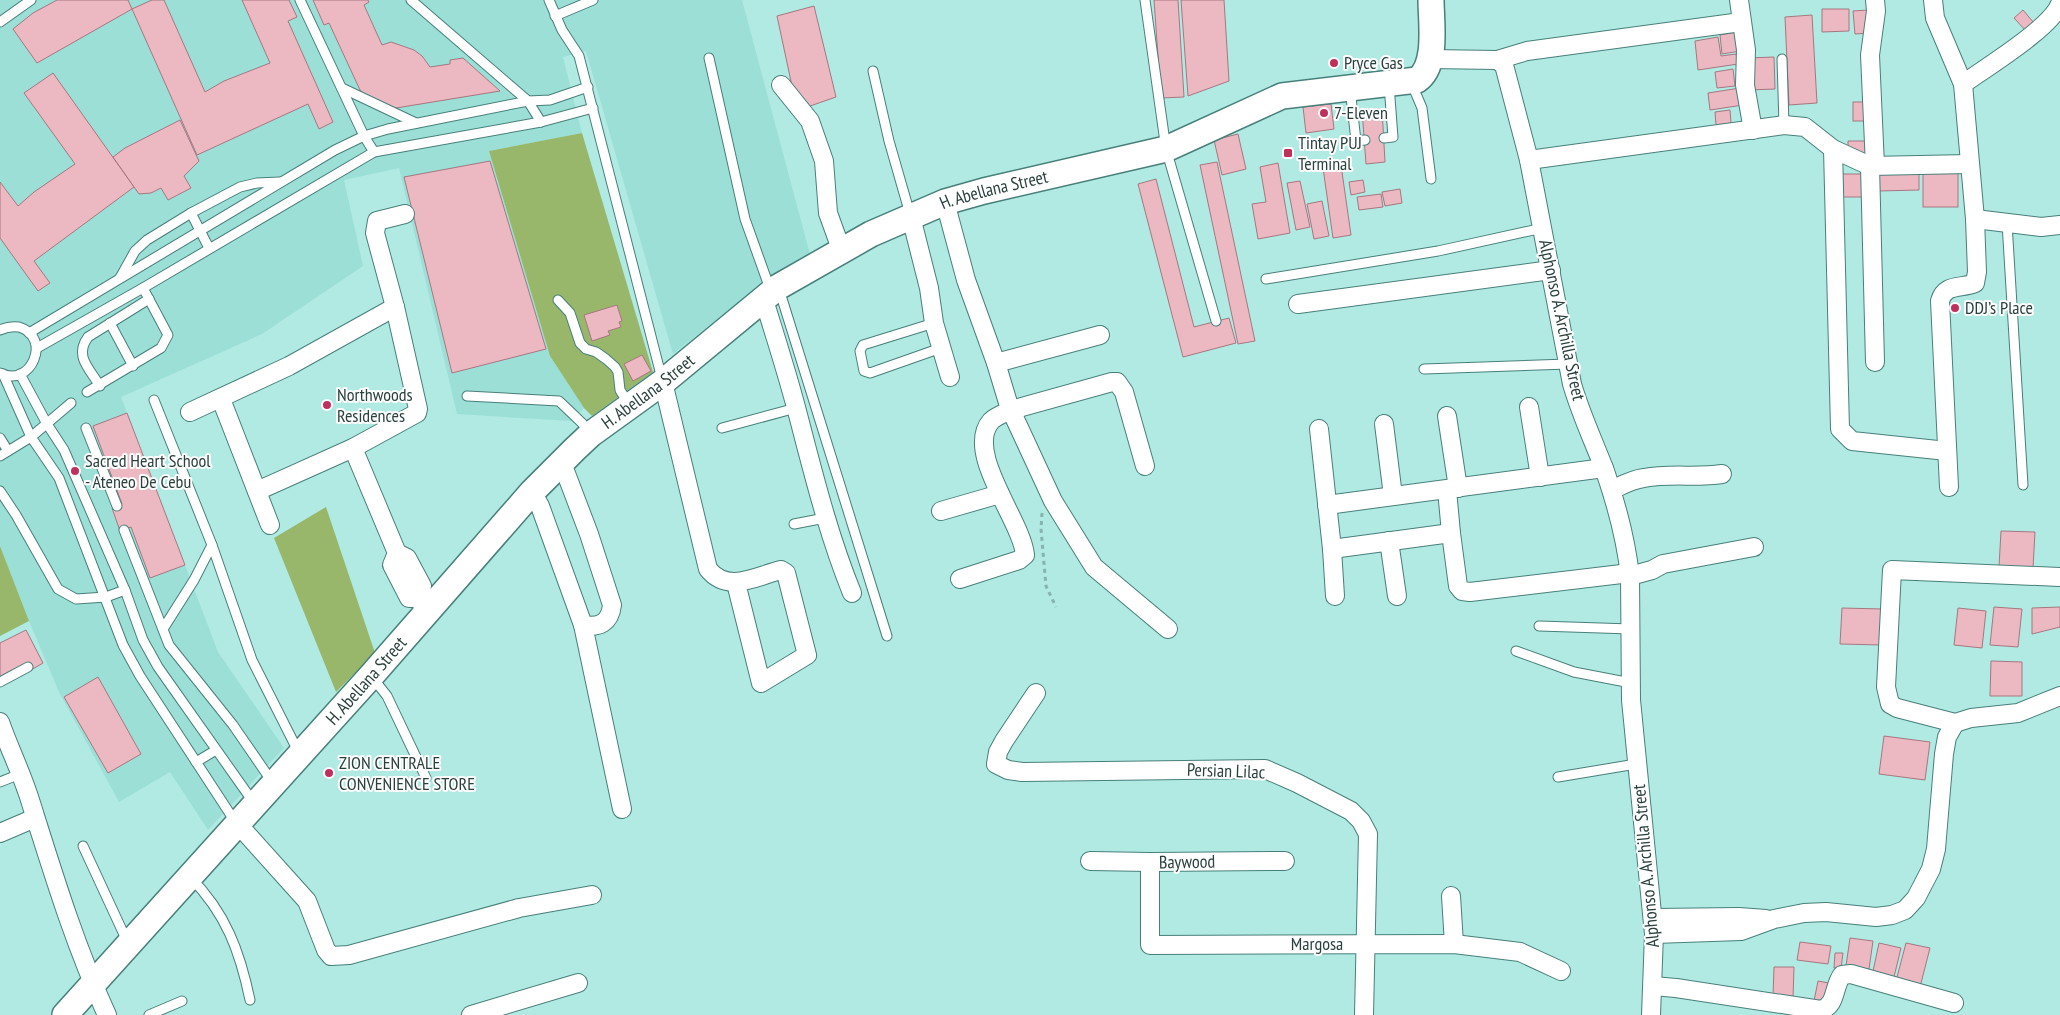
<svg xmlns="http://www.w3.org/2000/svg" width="2060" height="1015" font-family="'PT Sans Narrow',sans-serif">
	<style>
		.built { fill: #9bdfd7 }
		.green { fill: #98b76b }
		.building { fill: #ecb9c2; stroke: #a67780 }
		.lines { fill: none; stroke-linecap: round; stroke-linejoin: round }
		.service-casing { stroke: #487f7a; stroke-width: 11 }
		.minor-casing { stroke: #487f7a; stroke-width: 20 }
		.secondary-casing { stroke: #487f7a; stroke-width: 28 }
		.path { stroke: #85b4ae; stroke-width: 3; stroke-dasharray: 4 4; stroke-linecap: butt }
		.service { stroke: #fff; stroke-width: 9 }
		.minor { stroke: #fff; stroke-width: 18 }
		.secondary { stroke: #fff; stroke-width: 25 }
		.poi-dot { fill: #bf305d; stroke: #fefefe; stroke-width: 2 }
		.labels { text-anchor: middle; stroke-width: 4; stroke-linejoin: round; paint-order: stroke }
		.poi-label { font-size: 18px; fill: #29403d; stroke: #fefefe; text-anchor: start }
		.street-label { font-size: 18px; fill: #29403d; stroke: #fefefe }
	</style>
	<rect width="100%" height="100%" fill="#b0eae3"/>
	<polygon class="built" points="0,0 742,0 811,258 774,277 732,307 673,354 586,51 563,57 582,133 489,151 550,356 584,408 571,421 457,414 399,168 344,180 363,266 262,334 121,397 218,652 284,748 208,830 170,772 119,802 59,692 29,621 0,546"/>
	<g class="green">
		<polygon points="582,133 653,372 592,416 584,408 550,356 489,151"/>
		<polygon points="326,507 375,653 336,692 274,538"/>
		<polygon points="0,546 29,621 0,636"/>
	</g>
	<g class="building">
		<polygon points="57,0 128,0 132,9 37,63 13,29 33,13"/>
		<polygon points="152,0 164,0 205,92 224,81 270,63 242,0 289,0 297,17 288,21 333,122 319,129 308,104 197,155 132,9"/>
		<polygon points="313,0 368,0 369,2 364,5 382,45 391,42 414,50 422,56 430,67 450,64 450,60 463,58 500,91 396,108 372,101 360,90 329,23 324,25"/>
		<polygon points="1154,0 1178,0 1184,97 1161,98"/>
		<polygon points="1181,0 1224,0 1229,81 1188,96"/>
		<polygon points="814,6 836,97 810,106 792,86 777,16"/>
		<polygon points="1822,9 1849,9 1849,31 1822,32"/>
		<polygon points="1868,10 1870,33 1855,34 1853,11"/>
		<polygon points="2023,10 2034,23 2026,31 2014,18"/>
		<polygon points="1812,15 1817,103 1789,105 1785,17"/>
		<polygon points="1737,32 1740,51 1722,54 1720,35"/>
		<polygon points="1718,37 1721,56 1736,54 1738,64 1698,70 1695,41"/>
		<polygon points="1774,57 1775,89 1748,90 1748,58"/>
		<polygon points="1733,69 1735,86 1717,88 1715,72"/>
		<polygon points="53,73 134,187 34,261 50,283 38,291 0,238 0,182 18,206 34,192 75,164 24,93"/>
		<polygon points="1740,88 1743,105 1710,110 1708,93"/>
		<rect x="1853" y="102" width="14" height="19"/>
		<polygon points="1331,104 1334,129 1306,133 1303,107"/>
		<polygon points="1382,109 1385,162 1366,164 1362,110"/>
		<polygon points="1730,110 1731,123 1716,125 1715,112"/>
		<polygon points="180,120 199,161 184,176 191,188 168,200 161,188 151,193 139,194 113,157 125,148"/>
		<polygon points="1238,134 1246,169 1222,175 1214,140"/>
		<polygon points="1848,141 1870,141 1869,154 1848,153"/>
		<polygon points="490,161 546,349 452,373 404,177"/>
		<polygon points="1217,162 1255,341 1238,344 1200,165"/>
		<polygon points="1278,163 1290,233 1258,239 1252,204 1266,202 1260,167"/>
		<polygon points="1341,165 1351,235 1333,238 1323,168"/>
		<polygon points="1919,173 1919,190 1878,191 1877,174"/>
		<rect x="1923" y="173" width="35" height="34"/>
		<rect x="1842" y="174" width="22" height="23"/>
		<polygon points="1156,179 1194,327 1229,318 1236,343 1183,357 1138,184"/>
		<polygon points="1363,180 1365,192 1351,195 1349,182"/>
		<polygon points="1300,181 1310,227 1296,230 1287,183"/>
		<polygon points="1400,189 1402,203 1385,206 1382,192"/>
		<polygon points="1381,194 1383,207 1359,210 1357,197"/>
		<polygon points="1322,201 1329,236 1314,239 1307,204"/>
		<polygon points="617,305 622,321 619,322 621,327 608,331 610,335 592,341 584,315"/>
		<polygon points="642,355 651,371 633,381 624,364"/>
		<polygon points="127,413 185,565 150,578 131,527 120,531 112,508 122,504 93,426"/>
		<polygon points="2001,531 2035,532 2033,568 1999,567"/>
		<polygon points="1994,607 2022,609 2018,647 1990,645"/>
		<polygon points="2060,607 2060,627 2032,634 2032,608"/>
		<polygon points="1842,608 1883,609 1882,645 1840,644"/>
		<polygon points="1958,608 1986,611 1982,648 1954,645"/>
		<polygon points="26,630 43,663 31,670 0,677 0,643"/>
		<polygon points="1991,661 2022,662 2022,696 1990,696"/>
		<polygon points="98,677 141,754 108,773 64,697"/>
		<polygon points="1884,736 1930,742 1925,780 1879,774"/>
		<polygon points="1850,938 1873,941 1869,969 1846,966"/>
		<polygon points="1800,942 1831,946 1828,964 1797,960"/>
		<polygon points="1879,943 1901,948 1893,981 1872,976"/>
		<polygon points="1906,943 1930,948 1920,987 1896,981"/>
		<polygon points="1835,953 1843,953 1841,968 1834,968"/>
		<polygon points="1774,967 1794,967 1793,998 1773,997"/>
		<polygon points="1818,981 1829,983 1825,1003 1814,1001"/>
	</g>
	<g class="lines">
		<defs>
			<g id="service">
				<polyline points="300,0 364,136 374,152"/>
				<polyline points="411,0 528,101 541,122"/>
				<polyline points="549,0 562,30 579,56 662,379"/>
				<polyline points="1145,0 1166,149 1216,321"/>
				<polyline points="555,16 593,0"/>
				<polyline points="0,22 31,0"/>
				<polyline points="709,58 745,219 770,289"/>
				<polyline points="1782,59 1784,125"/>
				<polyline points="873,71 889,141 910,214"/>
				<polyline points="1411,82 1422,108 1431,179"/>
				<polyline points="342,88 416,123"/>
				<polyline points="1350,88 1356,141 1365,140"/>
				<polyline points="1384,138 1393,137 1389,85"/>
				<polyline points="191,213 209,248"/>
				<polyline points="2007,223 2023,485"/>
				<polyline points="120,278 135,251 147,240 191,213 240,187 257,183 280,182"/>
				<polyline points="1266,279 1438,251 1543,228"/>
				<polyline points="779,289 887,636"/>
				<polyline points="558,300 570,313 580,343 586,349 596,352 606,359 615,367 618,372 620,390 630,406"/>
				<polyline points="110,323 133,366"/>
				<polyline points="934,323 863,345 860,351 864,371 870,373 941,348"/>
				<path d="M0 330C6 327 12 326 19 327 53 337 31 389 0 373"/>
				<polyline points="29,333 335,150 364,136 388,129 528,101 550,100 588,87"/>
				<polyline points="37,348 143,288 374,152 541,122 593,108"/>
				<polyline points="1424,369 1568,364"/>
				<polyline points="3,374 31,437 59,478 123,645 140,676 236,823"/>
				<polyline points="20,374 47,424 64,450 125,590 143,640 158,667 254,803"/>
				<path d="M100 386C89 368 74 356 88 337L149 299"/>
				<polyline points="87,392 161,348 168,335 143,288"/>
				<polyline points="467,396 559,401 582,423 590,434"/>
				<polyline points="154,400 212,545 252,660 299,753"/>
				<polyline points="86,428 117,506"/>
				<polyline points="722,428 796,408"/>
				<polyline points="0,438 8,451"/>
				<polyline points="0,456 31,437 71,403"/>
				<polyline points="0,491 16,515 58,589 76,599 106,597 125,590"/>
				<polyline points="794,524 825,518"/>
				<polyline points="124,530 169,645 233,725 273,783"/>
				<polyline points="1539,626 1631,629"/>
				<polyline points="163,629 194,580 212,545"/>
				<polyline points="1516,651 1574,672 1631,683"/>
				<polyline points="372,677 387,696 426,778"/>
				<polyline points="0,682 28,667"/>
				<polyline points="196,762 216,750"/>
				<polyline points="1558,777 1636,764"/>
				<polyline points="0,782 20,774"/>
				<polyline points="83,846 127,941"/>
				<path d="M190 877C226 913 240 952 250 1000"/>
				<polyline points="149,1015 182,1001"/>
			</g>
			<g id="minor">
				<polyline points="1739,0 1746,50 1745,85 1753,130"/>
				<polyline points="1875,0 1876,11 1870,55 1875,166"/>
				<polyline points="1933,0 1935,18 1963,84"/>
				<polyline points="1430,59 1497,60 1527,51 1741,22"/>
				<path d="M1497 60 1504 65 1529 160 1572 384C1581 415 1594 442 1605 471 1617 506 1626 540 1630 576L1631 700 1654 934 1651 1015"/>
				<polyline points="781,85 810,121 824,161 828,213 841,249"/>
				<polyline points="1833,149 1840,429 1852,441 1947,451"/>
				<polyline points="1529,160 1784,125 1805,127 1833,149 1870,166 1969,164"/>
				<polyline points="1870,166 1875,362"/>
				<polyline points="945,202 966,280 996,363 1009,406 1053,501 1094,567 1168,629"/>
				<polyline points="911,217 929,288 934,323 950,377"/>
				<polyline points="1975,219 2041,227 2060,225"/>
				<path d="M763 297C775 335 787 373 797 411 813 472 828 534 852 593"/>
				<polyline points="1298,304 1551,270"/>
				<polyline points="996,363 1100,335"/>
				<path d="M663 382 708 569C728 594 756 576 781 570L786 573 807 655 761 683 736 583"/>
				<polyline points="221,399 270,525"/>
				<polyline points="1529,407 1540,477"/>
				<polyline points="190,412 289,366 395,307"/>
				<polyline points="1447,416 1458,488"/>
				<polyline points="1384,424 1393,496"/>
				<polyline points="1319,429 1332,549 1335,596"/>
				<polyline points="353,448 397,553 407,558 422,586 419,598 426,613"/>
				<path d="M562 463 589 534 612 605C610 623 599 628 583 625"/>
				<path d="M1949 487 1940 301C1945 283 1961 289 1975 283L1977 272 1975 219 1963 84C1985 68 2051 28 2060 4"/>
				<polyline points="1447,490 1451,533"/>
				<path d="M1612 490C1622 485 1633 479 1644 478 1670 473 1696 478 1722 474"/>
				<polyline points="257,491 353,448 417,413 418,409 395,307 375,233 377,221 405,214"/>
				<polyline points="532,492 540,506 583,625 622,809"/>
				<polyline points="1327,505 1604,468"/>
				<polyline points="941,511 1000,494"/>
				<polyline points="1389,541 1397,596"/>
				<polyline points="1332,549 1451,533 1458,586 1462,591 1470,592 1630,573"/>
				<polyline points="397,553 392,565 409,598 419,598"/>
				<polyline points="1630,576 1652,570 1663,564 1754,547"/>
				<polyline points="2060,577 1892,570 1886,687 1890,704 1897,708 1955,723 1971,718 2018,713 2060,696"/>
				<path d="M960 579 1019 560 1025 555C1022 521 964 452 991 421 996 416 1005 413 1011 410L1112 382H1117L1124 392 1145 466"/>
				<polyline points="1036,693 1004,741 998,752 996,764 1008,770 1022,772 1265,769 1297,783 1351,811 1361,821 1368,834 1364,1015"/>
				<path d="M0 722C9 748 22 774 30 800 53 873 75 946 107 1015"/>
				<polyline points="237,823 307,901 326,950 331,956 349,955 519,908 592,895"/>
				<polyline points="0,833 35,818"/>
				<polyline points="1090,861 1150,862 1285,861"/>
				<polyline points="1150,862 1150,945 1454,944 1520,952 1561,971"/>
				<polyline points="1451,896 1454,944"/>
				<polyline points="1653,918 1739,917 1766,919"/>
				<polyline points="1654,934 1741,931 1774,919 1804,913 1826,912 1876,917 1892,915 1905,910 1916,898 1931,869 1936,849 1944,754 1947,737 1955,723"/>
				<path d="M1653 986 1676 988 1821 1010C1837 1005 1833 987 1842 975L1851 974 1954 1003"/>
				<polyline points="471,1015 578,983"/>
			</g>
			<g id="secondary">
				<path id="s1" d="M65 1015 371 676 532 492 575 449 591 434 663 382 778 287 871 234 945 202 984 191 1166 149 1282 96 1417 80C1438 66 1431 22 1431 0"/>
			</g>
		</defs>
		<use href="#service" class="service-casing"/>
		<use href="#minor" class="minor-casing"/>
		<use href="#secondary" class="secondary-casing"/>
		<polyline class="path" points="1042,513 1041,529 1046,586 1056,607"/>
		<use href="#service" class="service"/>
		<use href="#minor" class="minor"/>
		<use href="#secondary" class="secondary"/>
	</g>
	<g class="poi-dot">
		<circle cx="1334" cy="63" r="5"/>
		<circle cx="1324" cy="113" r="5"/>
		<rect x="1283" y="148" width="10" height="10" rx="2.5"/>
		<circle cx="1955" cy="308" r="5"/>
		<circle cx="327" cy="405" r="5"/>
		<circle cx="75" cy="471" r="5"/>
		<circle cx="329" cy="773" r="5"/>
	</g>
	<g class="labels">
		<g class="poi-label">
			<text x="1344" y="69">Pryce Gas</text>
			<text x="1334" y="119">7-Eleven</text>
			<text x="1298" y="149">Tintay PUJ<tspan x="1298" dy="21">Terminal</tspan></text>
			<text x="1965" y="314">DDJ’s Place</text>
			<text x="337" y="401">Northwoods<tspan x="337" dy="21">Residences</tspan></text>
			<text x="85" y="467">Sacred Heart School<tspan x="85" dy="21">- Ateneo De Cebu</tspan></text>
			<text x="339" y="769">ZION CENTRALE<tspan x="339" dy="21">CONVENIENCE STORE</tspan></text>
		</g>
		<g class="street-label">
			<text dy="6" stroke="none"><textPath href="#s1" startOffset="1260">H. Abellana Street</textPath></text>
			<text transform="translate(1562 320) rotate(78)" y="6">Alphonso A. Archilla Street</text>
			<text dy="6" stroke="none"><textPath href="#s1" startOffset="855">H. Abellana Street</textPath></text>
			<text dy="6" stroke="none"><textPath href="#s1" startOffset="450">H. Abellana Street</textPath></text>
			<text transform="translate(1226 771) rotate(2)" y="6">Persian Lilac</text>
			<text transform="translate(1187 862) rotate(-1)" y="6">Baywood</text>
			<text transform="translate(1646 866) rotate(-95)" y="6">Alphonso A. Archilla Street</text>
			<text x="1317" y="950">Margosa</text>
		</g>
	</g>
</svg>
